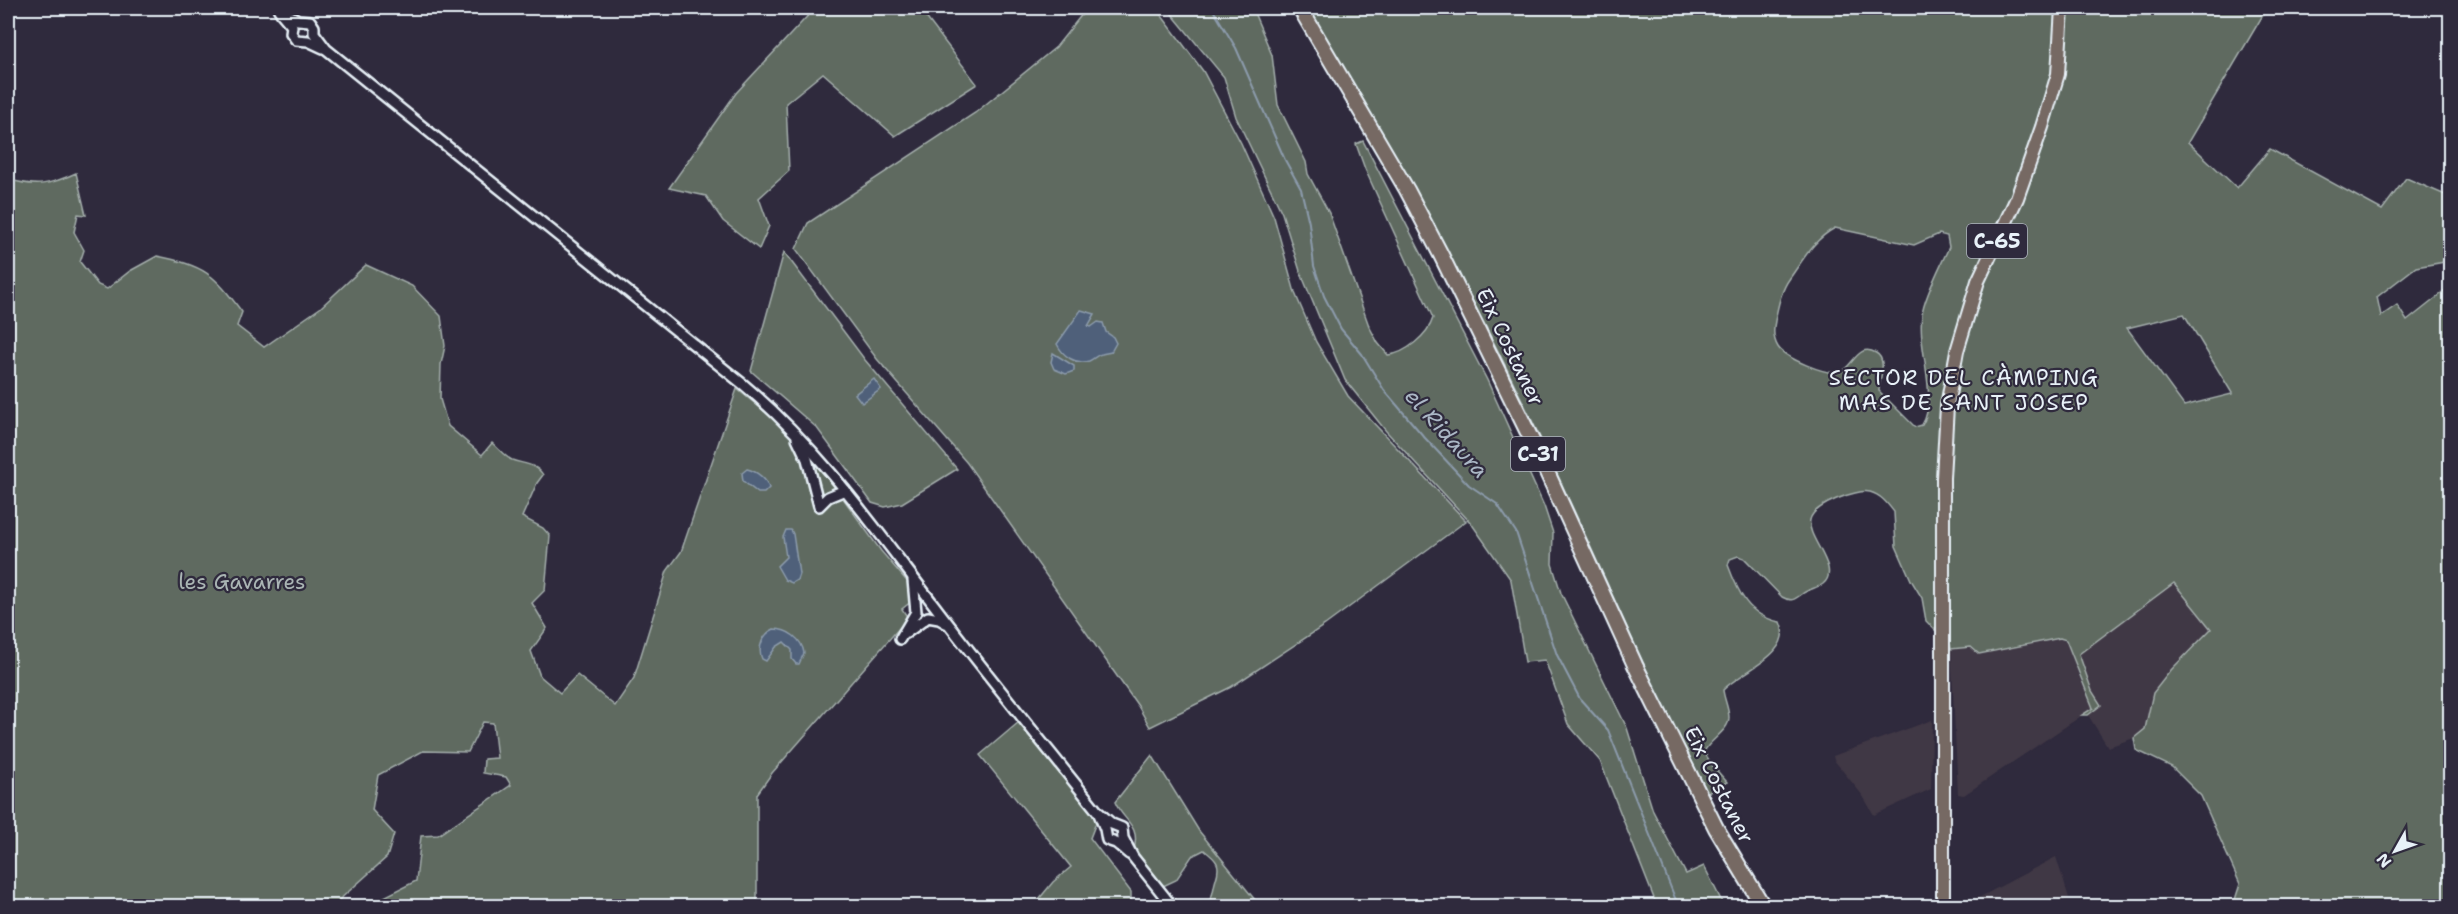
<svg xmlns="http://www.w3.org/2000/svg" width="2458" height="914" font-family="'Shantell Sans',sans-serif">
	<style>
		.built { fill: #413845 }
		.green { fill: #5f6b60; stroke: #a4aeac; stroke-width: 1.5; fill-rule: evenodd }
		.water { fill: #4f617a; stroke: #8c9bac; stroke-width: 1.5 }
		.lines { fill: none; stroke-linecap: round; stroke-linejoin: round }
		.stream { stroke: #8c9bac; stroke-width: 2 }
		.tertiary-casing { stroke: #e8f1f8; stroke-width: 14 }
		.primary-casing { stroke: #e8f1f8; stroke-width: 16 }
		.motorway-casing { stroke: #e8f1f8; stroke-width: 18 }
		.tertiary { stroke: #2f2a3d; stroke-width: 9 }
		.primary { stroke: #766964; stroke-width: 12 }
		.motorway { stroke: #766964; stroke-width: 14 }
		.labels { text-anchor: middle; stroke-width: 4.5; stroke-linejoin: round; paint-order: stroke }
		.shield { fill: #2f2a3d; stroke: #b0b5c0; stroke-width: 1.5 }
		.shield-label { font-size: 20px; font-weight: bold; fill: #e8f1f8 }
		.street-label { font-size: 21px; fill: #e8f1f8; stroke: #2f2a3d }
		.park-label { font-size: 21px; fill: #aab5b4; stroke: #2f2a3d }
		.neighbourhood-label { font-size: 22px; letter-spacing: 1.5px; fill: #e8f1f8; stroke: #2f2a3d }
		.water-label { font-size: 22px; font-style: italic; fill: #abb7c6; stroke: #2f2a3d }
	</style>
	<rect width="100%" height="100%" fill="#2f2a3d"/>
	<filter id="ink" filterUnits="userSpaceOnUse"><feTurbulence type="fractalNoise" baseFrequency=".0167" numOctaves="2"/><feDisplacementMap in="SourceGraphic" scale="12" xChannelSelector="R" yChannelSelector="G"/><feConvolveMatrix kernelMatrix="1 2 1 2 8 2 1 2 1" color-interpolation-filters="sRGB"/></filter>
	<g filter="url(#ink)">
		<g class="built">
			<polygon points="2174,582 2211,629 2171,670 2153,693 2145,729 2134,738 2108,747 2088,715 2101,705 2092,691 2079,654"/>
			<polygon points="2060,638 2069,644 2079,676 2093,708 1964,795 1958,794 1951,649"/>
			<polygon points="1932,720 1931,789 1874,815 1863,796 1834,760 1833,756"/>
			<polygon points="2056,857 2069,898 2053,906 1963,906"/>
		</g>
		<g class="green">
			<polygon points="815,8 919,8 977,84 895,136 823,73 786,103 789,171 759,198 769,226 759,249 723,221 706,196 669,188 736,93"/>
			<polygon points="1087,8 1156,8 1203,71 1241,143 1274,217 1295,293 1316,342 1348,396 1466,521 1325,625 1231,687 1150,727 1138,706 967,463 877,359 796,249 808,223 975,113 1056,47"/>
			<path d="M1167 8H1252L1272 55 1278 105 1306 162 1308 174 1329 213 1369 326 1378 343 1388 355C1405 354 1428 335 1433 318L1365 169 1356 144 1363 141 1487 380 1544 506 1553 533 1552 564 1561 593 1627 728 1653 811 1686 874 1704 866 1724 906H1657L1600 761 1568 724 1545 660 1525 662 1511 580 1471 523 1386 431 1345 380 1300 271 1282 213 1236 117 1224 77Z"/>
			<path d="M1306 8H1471L1478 14 1491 8H2258L2263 15 2188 142 2237 188 2270 149 2382 210 2406 178 2450 197V261L2416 267 2377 297 2381 316 2397 305 2407 321 2450 287V906H2233L2240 884 2201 796 2172 767 2136 750 2134 738 2145 729 2153 693 2171 670 2211 629 2174 583 2079 654 2092 691 2101 705 2088 715H2082L2093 708 2066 640 2060 638 1979 654 1971 647 1951 649 1949 634 1936 631 1926 621 1922 598 1911 580 1896 546 1894 512C1887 503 1881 495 1870 492 1856 489 1813 505 1810 520 1806 538 1842 569 1823 584 1817 588 1808 589 1802 594 1794 600 1791 602 1782 597L1744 558 1738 556 1730 559 1728 565C1738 592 1748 616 1780 622 1795 654 1739 672 1723 690 1724 699 1729 709 1729 718 1729 731 1709 740 1704 752L1712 765 1727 782 1706 794C1641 666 1587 533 1524 404 1459 268 1386 136 1306 8ZM1835 228 1914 245 1939 234 1947 236 1949 247C1941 265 1924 297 1922 315 1917 348 1939 397 1922 425L1915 427 1879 391C1879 379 1888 360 1876 353 1858 342 1853 367 1840 372 1827 376 1785 358 1778 347 1773 339 1773 330 1775 321 1778 306 1781 290 1790 278 1803 260 1814 239 1835 228ZM2184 314 2232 393V394L2184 406 2127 328Z"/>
			<path d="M76 173 86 215 78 214 74 232 84 250 80 262 98 285 107 289 130 271 157 256C204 265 214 274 242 312L237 326 264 347 320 308 366 265 412 286 441 316 445 346 441 364 440 399 448 426 482 455 492 443C498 448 505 457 512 460 523 464 537 464 543 475L537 483 522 517 543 528 550 536 545 590 532 603 547 628 531 651 540 676 560 693 577 675 615 706 634 678 667 571 681 552 737 389 784 427 817 462 881 551 911 586 912 601 902 609 908 618 772 773 757 794V906H375L382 898 416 881 421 836 438 835 511 785 506 777 483 773 484 759 497 758 493 723 483 722 468 752 423 751 378 775 372 810 394 834 387 857 338 901 342 906H8V179C36 188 50 185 76 173Z"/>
			<polygon points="784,252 865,360 957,469 902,503 885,507 872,503 817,428 751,371"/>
			<polygon points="1019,722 1097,820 1090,838 1131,892 1131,906 1045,906 1039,899 1053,882 1071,867 980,755"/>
			<path d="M1152 755 1199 831 1260 906H1205C1215 895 1212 891 1216 879 1221 864 1217 860 1204 850L1192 856 1176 880 1163 886 1134 849C1141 825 1122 820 1115 802Z"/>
		</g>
		<g class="water">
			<path d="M1081 310 1095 314 1088 326 1091 327 1098 322 1103 323 1106 332 1113 337 1116 343 1111 352C1108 353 1105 353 1102 354 1098 354 1094 359 1089 361 1075 365 1063 356 1057 344Z"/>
			<polygon points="1053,353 1074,366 1074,371 1066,374 1054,369 1051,362"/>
			<polygon points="874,379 881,389 862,403 855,394"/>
			<path d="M747 469C756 471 767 479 769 488L764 493H758L743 481 742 473Z"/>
			<polygon points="786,530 791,530 793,534 799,574 797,580 792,583 785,580 777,566 786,557 783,537"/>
			<path d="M774 629C788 629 802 639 804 653L799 664H796L792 659V650L784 642 776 647 766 661 762 659C757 647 763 634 774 629Z"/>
		</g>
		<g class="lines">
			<polyline class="stream" points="1212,8 1236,48 1285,160 1301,189 1309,223 1314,266 1324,296 1341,329 1362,354 1384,390 1425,438 1469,485 1497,504 1516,532 1557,655 1580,699 1608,730 1675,898 1681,906"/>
			<defs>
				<g id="tertiary">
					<path d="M279 10 298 20 310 21 314 27V33L326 49 744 385C819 448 875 528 934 605 987 675 1043 743 1098 812L1112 824 1122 828 1123 838 1133 857 1172 906"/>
					<polyline points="281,13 292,26 291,33 296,40 308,41 323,48"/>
					<polyline points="797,438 807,459 819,506 828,497 845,490"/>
					<polyline points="906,633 928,617 939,619 946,623"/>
					<polyline points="900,639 916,612 913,580"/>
					<polyline points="1099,814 1105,829 1107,840 1116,843 1129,854"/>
				</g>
				<polyline id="primary" points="1943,906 1943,478 1947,406 1957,351 1978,281 2017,198 2042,127 2058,74 2062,8"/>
				<polyline id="motorway" points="1300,8 1407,190 1440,253 1541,459 1635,665 1716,828 1763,906"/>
			</defs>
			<use href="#tertiary" class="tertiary-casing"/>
			<use href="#primary" class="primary-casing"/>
			<use href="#motorway" class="motorway-casing"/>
			<use href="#tertiary" class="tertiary"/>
			<use href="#primary" class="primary"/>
			<use href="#motorway" class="motorway"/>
		</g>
	</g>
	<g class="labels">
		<g class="shield">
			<rect x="1967" y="224" width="60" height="34" rx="4.5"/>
			<rect x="1511" y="437" width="54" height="34" rx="4.5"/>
		</g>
		<g class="shield-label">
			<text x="1997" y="248">C-65</text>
			<text x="1538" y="461">C-31</text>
		</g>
		<g class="street-label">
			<text transform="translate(1510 347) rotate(64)" y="7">Eix Costaner</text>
			<text transform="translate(1719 785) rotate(63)" y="7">Eix Costaner</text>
		</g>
		<g class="park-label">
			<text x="242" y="589">les Gavarres</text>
		</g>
		<g class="neighbourhood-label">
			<text x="1964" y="385">SECTOR DEL CÀMPING<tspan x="1964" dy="25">MAS DE SANT JOSEP</tspan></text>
		</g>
		<g class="water-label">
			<text transform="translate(1447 433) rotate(48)" y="8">el Ridaura</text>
		</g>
	</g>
	<rect width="2458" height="914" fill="none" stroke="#2f2a3d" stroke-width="30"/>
	<rect x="15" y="15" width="2428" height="884" fill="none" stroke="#e8f1f8" stroke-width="2" filter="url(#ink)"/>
	<g transform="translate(2395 851) rotate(230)" stroke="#2f2a3d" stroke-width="4.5" paint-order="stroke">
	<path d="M0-4.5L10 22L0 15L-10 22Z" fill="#e8f1f8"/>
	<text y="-9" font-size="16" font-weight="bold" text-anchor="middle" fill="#e8f1f8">N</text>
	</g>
</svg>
